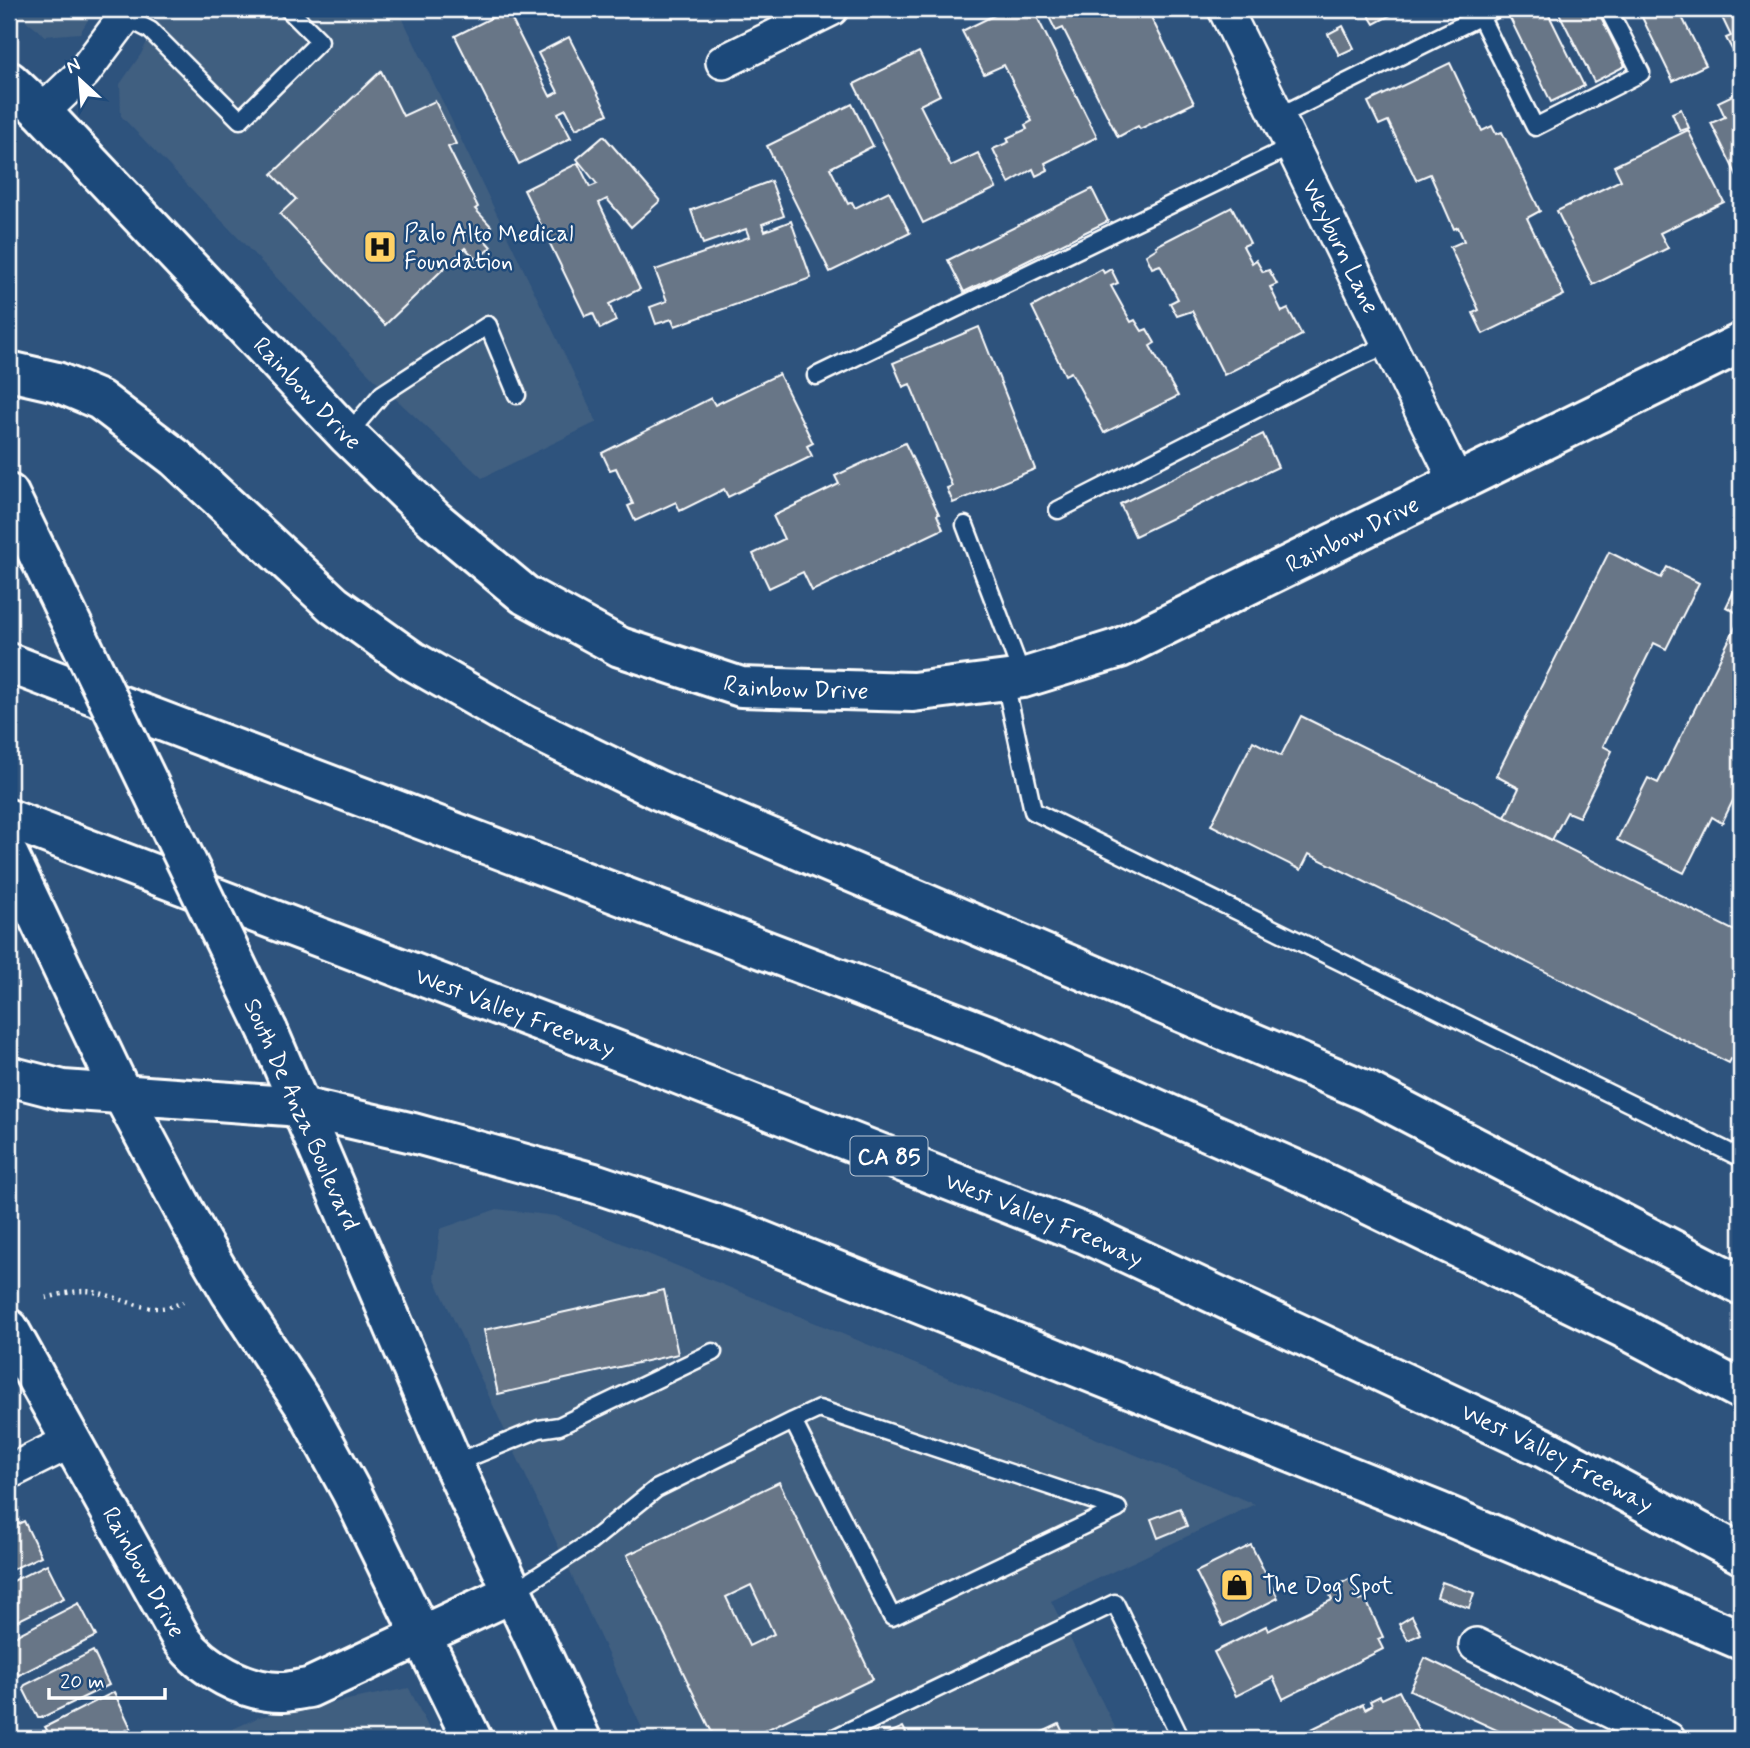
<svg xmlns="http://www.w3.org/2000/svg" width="1750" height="1748" font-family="Mynerve,sans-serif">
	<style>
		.built { fill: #3f5e80 }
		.building { fill: #687687; stroke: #fff; stroke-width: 2; fill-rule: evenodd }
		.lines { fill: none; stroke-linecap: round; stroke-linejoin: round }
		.lane-casing { stroke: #fff; stroke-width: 21 }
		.street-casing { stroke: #fff; stroke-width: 38 }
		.secondary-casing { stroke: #fff; stroke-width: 44 }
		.primary-casing { stroke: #fff; stroke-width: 44 }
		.highway-casing { stroke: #fff; stroke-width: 44 }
		.path { stroke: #fff; stroke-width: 4.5; stroke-dasharray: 2 5; stroke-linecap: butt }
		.lane { stroke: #1f4a7a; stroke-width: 16 }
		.street { stroke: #1f4a7a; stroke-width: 33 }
		.secondary { stroke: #1f4a7a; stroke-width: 38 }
		.primary { stroke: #1f4a7a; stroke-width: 38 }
		.highway { stroke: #1f4a7a; stroke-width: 38 }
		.primary-bridge-casing { stroke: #fff; stroke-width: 44; stroke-linecap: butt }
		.primary-bridge { stroke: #1f4a7a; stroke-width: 38 }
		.labels { text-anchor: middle; stroke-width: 5; stroke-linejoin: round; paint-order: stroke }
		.shield { fill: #1f4a7a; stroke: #bcc9d7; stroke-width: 2 }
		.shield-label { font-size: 23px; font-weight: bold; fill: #fff }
		.poi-label { font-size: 24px; fill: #fff; stroke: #1f4a7a; text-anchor: start }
		.street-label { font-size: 24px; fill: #fff; stroke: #1f4a7a }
	</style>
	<rect width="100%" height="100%" fill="#2e537d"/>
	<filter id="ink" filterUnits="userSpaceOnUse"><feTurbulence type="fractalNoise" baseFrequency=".0143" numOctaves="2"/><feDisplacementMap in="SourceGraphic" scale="14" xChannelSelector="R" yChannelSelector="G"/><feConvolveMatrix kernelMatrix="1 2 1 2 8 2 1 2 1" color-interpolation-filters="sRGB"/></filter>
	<g filter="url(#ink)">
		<g class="built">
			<polygon points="11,9 95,9 80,33 45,36"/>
			<polygon points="163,9 398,9 597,422 482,478 374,379 121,116 120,84 141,54"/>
			<polygon points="497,1209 556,1216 1255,1504 1051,1601 1121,1739 647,1739 434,1277 440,1229"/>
			<polygon points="409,1688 434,1739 211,1739 259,1717"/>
		</g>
		<g class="building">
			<polygon points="1007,9 1033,9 1097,137 1045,163 1048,170 1036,176 1033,169 1009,183 993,149 1009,142 1007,138 1027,129 1025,125 1032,121 1004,65 984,74 962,31"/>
			<polygon points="1045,9 1147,9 1194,103 1140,129 1138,126 1118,137 1063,28 1056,31"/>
			<polygon points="1365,9 1402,9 1374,24"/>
			<polygon points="1523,9 1546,9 1584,86 1551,102 1509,16"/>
			<polygon points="1557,9 1597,9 1625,66 1594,82"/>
			<polygon points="1638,9 1678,9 1706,65 1673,81"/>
			<polygon points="1718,9 1741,9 1741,58 1738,51 1734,53 1726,38 1731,36"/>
			<polygon points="507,10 550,96 558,92 538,53 569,37 608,114 576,129 566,109 558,113 571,138 519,164 455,36"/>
			<polygon points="1343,26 1354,48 1339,55 1328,34"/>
			<polygon points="919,52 940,95 920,105 951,166 978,153 996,188 923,223 854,84"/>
			<polygon points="1450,63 1482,131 1492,126 1496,134 1502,132 1540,211 1527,218 1564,295 1483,334 1473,313 1479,310 1450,247 1464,241 1458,227 1454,229 1430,174 1416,180 1388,121 1379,125 1368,102"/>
			<polygon points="381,71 403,116 435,101 456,144 448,147 478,207 475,209 491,226 481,236 491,247 477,260 465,248 385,325 280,214 296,199 272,174"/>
			<polygon points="1741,91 1741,182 1740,182 1711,123 1725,117 1718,102"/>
			<polygon points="852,104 873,146 830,168 848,204 852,202 855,208 889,191 910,233 830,272 767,146"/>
			<polygon points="1681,109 1689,128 1680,131 1672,113"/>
			<polygon points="1688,130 1724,202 1660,233 1668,248 1593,285 1557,211 1621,180 1614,166"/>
			<polygon points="604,136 660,201 631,227 607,199 599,203 640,289 609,304 616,321 600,329 593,313 585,316 524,190 578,163 590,187 597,184 577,159"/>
			<polygon points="771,181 784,216 762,224 765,231 791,221 811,278 675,326 672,319 656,324 650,307 667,301 655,270 749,237 746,229 703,244 691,210"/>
			<polygon points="1092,189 1108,221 964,292 948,260"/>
			<polygon points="1232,207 1250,243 1243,246 1252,263 1256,260 1263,272 1269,270 1277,284 1270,287 1282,312 1288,309 1302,335 1224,375 1192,311 1177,316 1170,303 1178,299 1160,265 1152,268 1146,255 1157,248 1156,246"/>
			<polygon points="1102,269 1104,273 1111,269 1118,283 1111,286 1131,322 1135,320 1142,331 1147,329 1155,343 1150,346 1178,396 1104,433 1071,372 1065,375 1032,307"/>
			<polygon points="979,327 1035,469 953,503 947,488 952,486 910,384 903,387 893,363"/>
			<polygon points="779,374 813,443 807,446 812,456 728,497 724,489 680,511 676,502 635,521 628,506 633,504 616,468 610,470 602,453 711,398 715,405"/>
			<polygon points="1263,434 1278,467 1135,536 1120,504"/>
			<polygon points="905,443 939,514 937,515 943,529 812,591 803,572 769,588 753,554 784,539 773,516 839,484 835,476"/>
			<polygon points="1609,552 1661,578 1667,567 1699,583 1666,649 1654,643 1603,746 1612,751 1579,817 1567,812 1552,840 1505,817 1519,788 1496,776"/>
			<polygon points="1741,577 1741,615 1726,607"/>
			<polygon points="1741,616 1741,784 1722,823 1712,817 1684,873 1617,840 1648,778 1658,783"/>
			<polygon points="1301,716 1741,934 1741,1064 1731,1059 1729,1063 1309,854 1301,870 1211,825 1253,741 1281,756"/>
			<polygon points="664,1290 678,1354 498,1394 484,1330"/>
			<path d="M779 1482 873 1679 747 1739H715L627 1555ZM751 1585 774 1634 749 1646 726 1597Z"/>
			<polygon points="1180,1508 1187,1526 1158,1538 1151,1519"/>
			<polygon points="24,1521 41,1556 9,1571 9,1525 13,1523 14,1526"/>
			<polygon points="1251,1545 1278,1598 1223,1626 1196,1572"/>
			<polygon points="47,1564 64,1598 9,1625 9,1583"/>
			<polygon points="1349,1579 1360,1601 1365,1598 1383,1637 1378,1639 1383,1649 1283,1699 1273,1677 1236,1696 1214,1652 1266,1626 1268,1631 1332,1600 1330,1595 1340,1589 1338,1585"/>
			<polygon points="1442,1582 1474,1593 1469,1608 1437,1597"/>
			<polygon points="79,1603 96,1636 19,1675 17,1672 14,1674 9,1664 9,1639"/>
			<polygon points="1412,1616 1421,1634 1408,1640 1399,1624"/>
			<polygon points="93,1651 109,1685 41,1718 38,1718 23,1688 25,1685"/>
			<polygon points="1425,1658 1580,1731 1576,1739 1516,1739 1410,1690"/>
			<polygon points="1399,1691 1423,1739 1291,1739 1363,1704 1365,1709 1372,1705 1370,1701 1380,1696 1382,1699"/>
			<polygon points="114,1692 131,1728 108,1739 47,1739 44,1732 47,1730 45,1727"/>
			<polygon points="1059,1724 1066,1739 1028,1739"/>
			<polygon points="903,1727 909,1739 876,1739"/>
		</g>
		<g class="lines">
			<defs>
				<g id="lane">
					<polyline points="1480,16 1535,127 1641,73 1608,9"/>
					<polyline points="125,17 150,30 240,120 320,41 288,9"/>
					<polyline points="1277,117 1495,9"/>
					<polyline points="816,376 1292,146"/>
					<polyline points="347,435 382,394 488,325 517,395"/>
					<polyline points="1058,510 1349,362 1389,344"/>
					<polyline points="965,525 1023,678"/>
					<polyline points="1005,682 1033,811 1741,1158"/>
					<polyline points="453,1464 539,1429 559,1426 713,1352"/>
					<polyline points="513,1592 589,1543 656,1489 793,1421 892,1617 1118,1509 819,1409 793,1421"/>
					<polyline points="832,1739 1115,1603 1178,1733"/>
				</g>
				<g id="street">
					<path id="s1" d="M1225 9 1457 483"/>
					<polyline points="723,62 831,9"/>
					<polyline points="42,112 84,72 125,17 128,9"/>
					<polyline points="9,1472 71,1441"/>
					<polyline points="1476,1645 1668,1739"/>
				</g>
				<g id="secondary">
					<path id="s2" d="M9 81 42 112 347 435 435 520 525 595 620 647 741 687 913 692 1023 678 1120 648 1741 343"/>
					<path id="s3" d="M9 1329 182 1640C202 1668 245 1692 281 1692 290 1692 300 1689 309 1688L512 1593"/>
				</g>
				<g id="primary">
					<polyline points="9,494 41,560"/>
					<polyline points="9,856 121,1092 201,1242 231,1293 304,1405 352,1493 472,1739"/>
					<polyline points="268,1031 453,1464 581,1739"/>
				</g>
				<g id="highway">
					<polyline points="9,371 57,382 100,400 176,458 334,605 411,660 525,725 658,790 1367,1091 1741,1285"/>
					<polyline points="9,663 991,1036 1312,1177 1623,1328 1741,1390"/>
					<path id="s4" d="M9 819 634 1057 1086 1234 1542 1447 1741 1554"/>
					<polyline points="9,1076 63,1090 301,1107 413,1133 594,1183 740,1232 1439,1512 1741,1640"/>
				</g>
			</defs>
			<use href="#lane" class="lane-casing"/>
			<use href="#street" class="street-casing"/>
			<use href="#secondary" class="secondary-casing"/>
			<use href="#primary" class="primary-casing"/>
			<use href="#highway" class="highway-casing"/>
			<path class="path" d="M46 1298C62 1294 78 1289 94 1292 127 1298 149 1318 183 1302"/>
			<use href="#lane" class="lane"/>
			<use href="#street" class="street"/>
			<use href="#secondary" class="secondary"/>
			<use href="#primary" class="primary"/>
			<use href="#highway" class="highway"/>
			<defs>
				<polyline id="primary-bridge" points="41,560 268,1031"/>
			</defs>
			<use href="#primary-bridge" class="primary-bridge-casing"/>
			<use href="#primary-bridge" class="primary-bridge"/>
		</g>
	</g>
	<defs>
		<symbol id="hospital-square" viewBox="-11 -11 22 22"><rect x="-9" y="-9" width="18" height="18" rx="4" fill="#ffd166" stroke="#1f4a7a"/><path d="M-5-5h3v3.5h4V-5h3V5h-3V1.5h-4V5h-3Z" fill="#111"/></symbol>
		<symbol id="shop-square" viewBox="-11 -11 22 22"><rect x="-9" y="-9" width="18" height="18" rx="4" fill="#ffd166" stroke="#1f4a7a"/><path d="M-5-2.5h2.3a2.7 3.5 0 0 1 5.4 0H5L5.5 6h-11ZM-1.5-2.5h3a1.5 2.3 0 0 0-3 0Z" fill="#111"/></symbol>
	</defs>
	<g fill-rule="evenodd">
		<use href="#hospital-square" x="361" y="228" width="38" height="38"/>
		<use href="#shop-square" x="1218" y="1566" width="38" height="38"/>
	</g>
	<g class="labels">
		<rect class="shield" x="850.5" y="1136.5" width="77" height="39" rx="5"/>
		<g class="shield-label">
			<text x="889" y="1164">CA 85</text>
		</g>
		<g class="poi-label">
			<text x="404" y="241">Palo Alto Medical<tspan x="404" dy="28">Foundation</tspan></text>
			<text x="1262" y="1593">The Dog Spot</text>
		</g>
		<g class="street-label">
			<text dy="8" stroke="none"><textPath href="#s1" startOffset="264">Weyburn Lane</textPath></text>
			<text dy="8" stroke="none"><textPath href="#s2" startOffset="432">Rainbow Drive</textPath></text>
			<text dy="8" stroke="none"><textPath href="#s2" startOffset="1608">Rainbow Drive</textPath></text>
			<text dy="8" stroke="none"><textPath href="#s2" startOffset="1020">Rainbow Drive</textPath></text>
			<text dy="8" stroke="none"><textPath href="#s4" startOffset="542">West Valley Freeway</textPath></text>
			<text transform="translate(302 1114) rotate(66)" y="8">South De Anza Boulevard</text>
			<text dy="8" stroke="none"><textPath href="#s4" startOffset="1110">West Valley Freeway</textPath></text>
			<text dy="8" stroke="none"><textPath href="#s4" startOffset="1676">West Valley Freeway</textPath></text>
			<text dy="8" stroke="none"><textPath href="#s3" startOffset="278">Rainbow Drive</textPath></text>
		</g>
	</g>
	<rect width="1750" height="1748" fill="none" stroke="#1f4a7a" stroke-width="35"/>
	<rect x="18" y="18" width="1715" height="1713" fill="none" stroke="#fff" stroke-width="2.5" filter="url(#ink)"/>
	<g transform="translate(80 80) rotate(334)" stroke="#1f4a7a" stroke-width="5" paint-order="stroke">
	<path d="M0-5L12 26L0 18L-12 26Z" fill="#ffffff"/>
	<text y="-10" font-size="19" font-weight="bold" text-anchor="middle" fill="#ffffff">N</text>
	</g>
	<path d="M49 1688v10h116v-10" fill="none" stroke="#ffffff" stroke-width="3.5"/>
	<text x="60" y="1688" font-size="21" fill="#ffffff" stroke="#1f4a7a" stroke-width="5" paint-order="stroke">20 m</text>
</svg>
